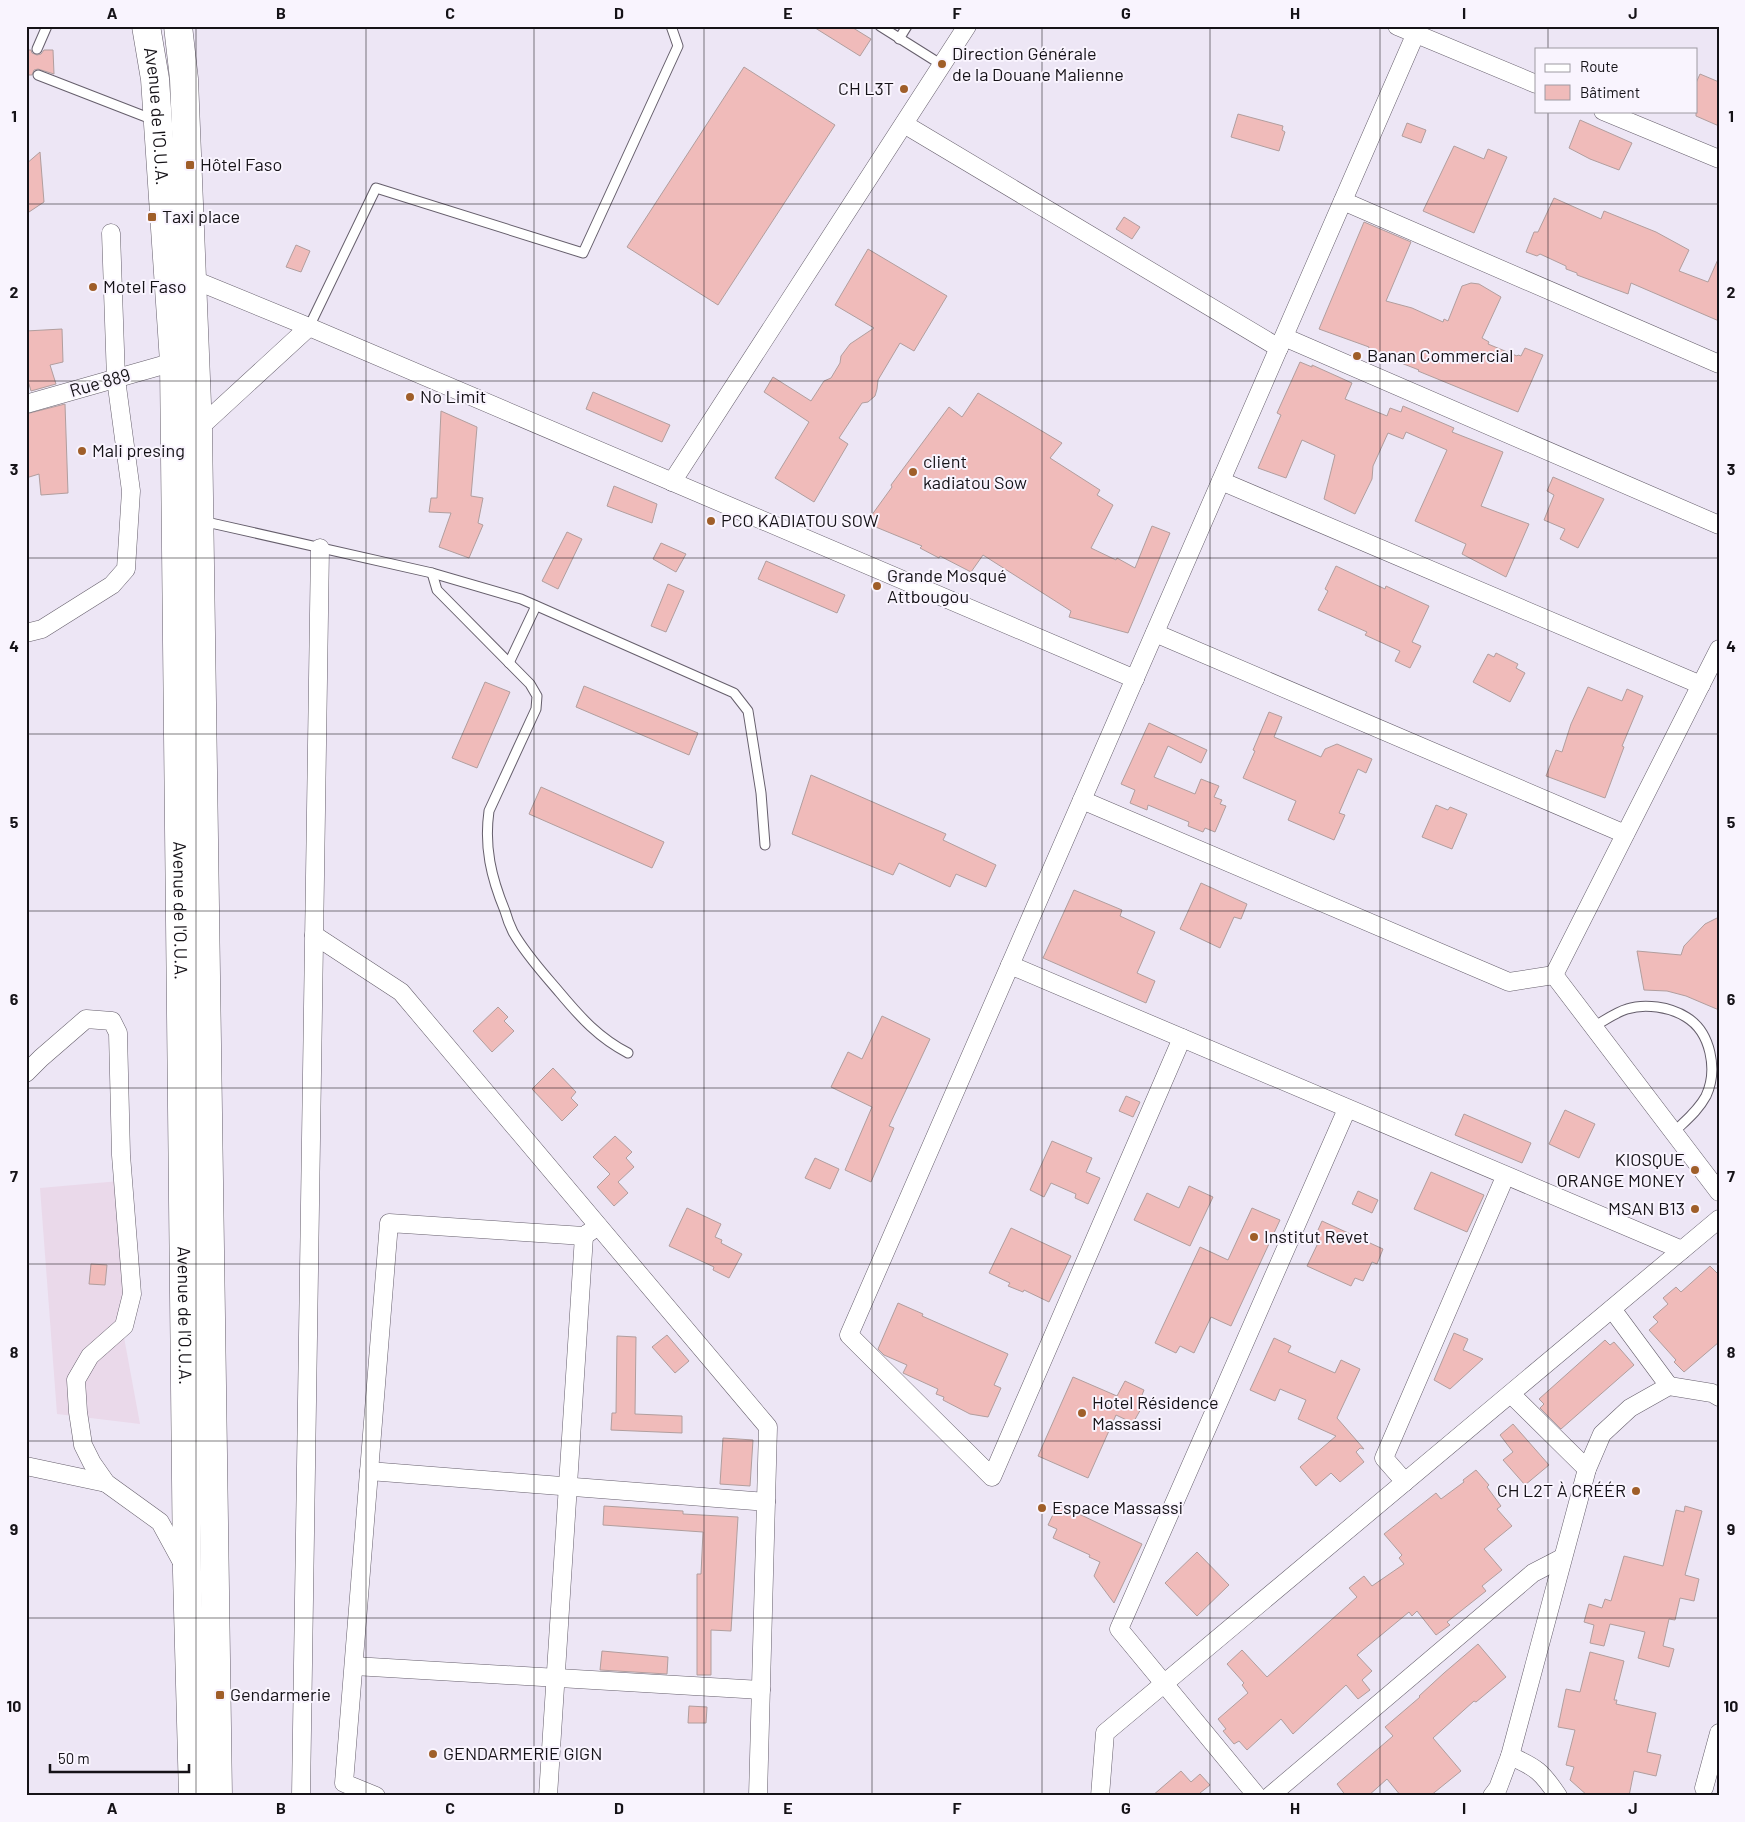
<svg xmlns="http://www.w3.org/2000/svg" width="1745" height="1822" font-family="Barlow,sans-serif">
	<style>
		.commercial { fill: #ead9ea }
		.building { fill: #f0bbba; stroke: #b19e9e }
		.lines { fill: none; stroke-linecap: round; stroke-linejoin: round }
		.lane-casing { stroke: #665f6c; stroke-width: 11 }
		.street-casing { stroke: #665f6c; stroke-width: 19 }
		.highway-casing { stroke: #665f6c; stroke-width: 29 }
		.lane { stroke: #fff; stroke-width: 9 }
		.street { stroke: #fff; stroke-width: 18 }
		.highway { stroke: #fff; stroke-width: 28 }
		.grid { fill: none; stroke: #151217; stroke-width: 1; stroke-opacity: 0.55 }
		.poi-dot { fill: #9f5e29; stroke: #f9f4fe; stroke-width: 2 }
		.labels { text-anchor: middle; stroke-width: 4; stroke-linejoin: round; paint-order: stroke }
		.poi-label { font-size: 18px; fill: #151217; stroke: #f9f4fe; text-anchor: start }
		.street-label { font-size: 18px; fill: #151217; stroke: #f9f4fe }
		.neatline { fill: none; stroke: #151217; stroke-width: 2 }
		.grid-label { font-size: 16px; text-anchor: middle; font-weight: bold; fill: #151217 }
	</style>
	<rect width="100%" height="100%" fill="#ede6f5"/>
	<polygon class="commercial" points="131,1180 121,1321 140,1424 57,1414 40,1188"/>
	<g class="building">
		<polygon points="812,26 850,26 871,39 860,56"/>
		<polygon points="26,50 31,50 32,53 37,55 41,54 44,50 53,50 54,74 38,69 34,70 32,75 26,75"/>
		<polygon points="744,67 835,125 718,305 627,247"/>
		<polygon points="1700,74 1719,82 1719,126 1696,116 1696,83"/>
		<polygon points="1238,114 1283,126 1282,130 1285,132 1279,151 1231,137"/>
		<polygon points="1580,120 1632,143 1619,170 1590,159 1569,148"/>
		<polygon points="1407,123 1426,130 1421,143 1402,136"/>
		<polygon points="1454,146 1484,159 1488,149 1507,157 1474,233 1423,211"/>
		<polygon points="40,152 44,202 26,214 26,164"/>
		<polygon points="1554,198 1601,219 1604,211 1656,232 1689,250 1679,271 1708,282 1719,257 1719,321 1631,283 1628,294 1577,275 1577,273 1566,269 1566,266 1540,254 1537,256 1526,252 1534,232 1538,232"/>
		<polygon points="1124,217 1140,227 1132,239 1116,229"/>
		<polygon points="1364,222 1411,242 1386,301 1412,308 1443,322 1444,319 1448,321 1462,286 1471,283 1479,284 1501,297 1482,338 1489,342 1488,344 1517,356 1518,355 1521,356 1525,348 1543,355 1518,412 1418,371 1419,370 1368,350 1369,347 1319,329"/>
		<polygon points="296,245 310,251 301,272 286,267"/>
		<polygon points="868,249 947,296 914,351 900,343 878,380 877,389 875,396 868,402 862,403 839,438 848,444 814,502 775,478 809,422 764,392 773,377 811,401 824,381 831,378 840,363 841,356 850,344 874,328 835,305"/>
		<polygon points="62,329 63,362 50,365 56,384 31,391 26,374 26,331"/>
		<polygon points="1300,362 1312,367 1312,365 1352,383 1345,399 1387,416 1390,408 1401,412 1403,406 1454,428 1452,432 1503,452 1481,506 1529,524 1506,577 1462,554 1466,544 1415,521 1447,450 1406,432 1403,439 1388,433 1373,466 1372,479 1355,514 1324,499 1335,455 1302,440 1286,478 1258,468 1281,415 1277,413"/>
		<polygon points="593,392 670,425 662,442 586,409"/>
		<polygon points="978,393 1062,443 1050,458 1100,490 1097,495 1113,505 1091,548 1116,560 1117,558 1135,568 1152,526 1170,533 1128,633 1069,617 1071,611 983,555 971,572 940,556 939,558 920,548 922,546 866,523 892,487 891,485 949,407 962,417"/>
		<polygon points="65,404 68,493 41,495 39,474 26,478 26,414"/>
		<polygon points="441,411 477,427 471,496 483,498 478,523 483,525 469,558 439,547 451,513 429,512 431,498 437,498"/>
		<polygon points="1553,477 1604,499 1578,548 1560,539 1565,529 1544,520 1554,495 1547,491"/>
		<polygon points="614,486 657,504 652,523 607,506"/>
		<polygon points="567,532 582,539 558,589 542,581"/>
		<polygon points="661,543 686,554 676,572 653,559"/>
		<polygon points="766,561 845,595 837,613 758,579"/>
		<polygon points="1336,566 1385,589 1386,586 1429,606 1412,642 1421,646 1410,668 1395,661 1400,651 1365,635 1367,632 1318,610 1328,591 1325,589"/>
		<polygon points="668,584 684,591 666,632 651,626"/>
		<polygon points="1496,653 1518,664 1516,668 1525,673 1510,702 1473,682 1488,654 1494,657"/>
		<polygon points="485,682 510,692 477,768 452,758"/>
		<polygon points="584,686 698,733 689,755 576,707"/>
		<polygon points="1588,687 1622,701 1627,689 1643,696 1622,746 1624,747 1605,798 1546,776 1556,750 1562,752 1571,724"/>
		<polygon points="1269,712 1282,717 1274,737 1321,757 1325,749 1337,744 1372,759 1366,773 1358,769 1339,813 1345,815 1334,840 1288,820 1296,801 1243,778 1255,751 1253,750"/>
		<polygon points="1149,723 1207,750 1201,763 1168,746 1154,777 1195,794 1201,779 1219,786 1214,797 1222,800 1220,804 1226,806 1215,832 1205,828 1203,832 1188,826 1189,822 1148,805 1147,810 1130,803 1135,790 1121,784"/>
		<polygon points="811,775 946,834 943,840 996,865 986,887 956,874 950,887 899,863 893,875 792,834"/>
		<polygon points="541,787 664,842 652,868 529,814"/>
		<polygon points="1436,805 1448,810 1450,807 1467,814 1452,849 1422,837"/>
		<polygon points="1201,883 1247,904 1241,919 1234,917 1220,948 1180,929"/>
		<polygon points="1074,890 1122,910 1120,916 1155,932 1137,973 1155,981 1146,1003 1043,958"/>
		<polygon points="1719,917 1719,1010 1686,996 1667,991 1644,990 1637,951 1681,955 1684,946 1705,924"/>
		<polygon points="498,1007 508,1017 504,1021 514,1031 492,1052 473,1031"/>
		<polygon points="882,1016 930,1039 889,1126 894,1128 871,1182 845,1170 872,1107 831,1087 848,1052 862,1059"/>
		<polygon points="553,1068 576,1092 571,1098 578,1105 562,1121 532,1089"/>
		<polygon points="1126,1096 1140,1102 1133,1117 1119,1111"/>
		<polygon points="1565,1110 1595,1124 1579,1158 1549,1144"/>
		<polygon points="1464,1114 1531,1143 1522,1163 1455,1135"/>
		<polygon points="615,1136 632,1152 626,1158 634,1167 618,1182 628,1193 614,1206 597,1187 610,1174 593,1157"/>
		<polygon points="1052,1141 1092,1158 1086,1172 1100,1178 1088,1204 1075,1198 1076,1194 1051,1183 1044,1197 1030,1190"/>
		<polygon points="815,1158 839,1169 830,1189 805,1178"/>
		<polygon points="1431,1172 1484,1195 1467,1232 1414,1209"/>
		<polygon points="1189,1186 1213,1197 1190,1246 1134,1220 1147,1193 1179,1208"/>
		<polygon points="1358,1191 1378,1200 1372,1213 1352,1204"/>
		<polygon points="687,1208 721,1224 715,1237 722,1240 721,1243 742,1254 729,1278 713,1270 714,1267 669,1246"/>
		<polygon points="1252,1208 1280,1220 1231,1326 1211,1317 1194,1353 1180,1346 1176,1353 1155,1343 1200,1247 1228,1260"/>
		<polygon points="1322,1221 1383,1249 1377,1264 1372,1262 1363,1281 1355,1278 1351,1286 1307,1266 1319,1241 1314,1239"/>
		<polygon points="1011,1228 1071,1256 1049,1302 1024,1290 1023,1292 1008,1286 1010,1283 989,1273"/>
		<polygon points="91,1264 107,1265 105,1285 89,1284"/>
		<polygon points="1710,1266 1719,1275 1719,1342 1684,1372 1674,1362 1676,1360 1649,1330 1658,1322 1653,1317 1668,1304 1663,1298 1676,1287 1681,1292"/>
		<polygon points="898,1303 923,1314 922,1316 1008,1354 994,1385 1001,1388 988,1417 970,1414 943,1400 944,1397 936,1394 938,1389 903,1373 907,1365 884,1355 878,1349"/>
		<polygon points="1454,1333 1468,1339 1463,1350 1483,1359 1450,1389 1434,1380"/>
		<polygon points="667,1335 689,1361 675,1373 652,1347"/>
		<polygon points="617,1336 636,1337 635,1414 682,1416 682,1433 611,1430 612,1413 616,1413"/>
		<polygon points="1274,1338 1291,1346 1288,1352 1335,1373 1341,1360 1360,1369 1337,1418 1364,1449 1360,1448 1356,1452 1364,1462 1340,1482 1331,1473 1316,1486 1300,1467 1336,1436 1298,1419 1306,1400 1280,1389 1275,1401 1250,1390"/>
		<polygon points="1605,1340 1610,1345 1614,1342 1634,1365 1561,1429 1540,1408 1544,1404 1539,1399"/>
		<polygon points="1073,1377 1117,1396 1125,1381 1144,1390 1138,1405 1142,1407 1133,1423 1116,1415 1088,1478 1038,1456"/>
		<polygon points="1513,1424 1549,1465 1525,1485 1503,1460 1513,1452 1500,1435"/>
		<polygon points="723,1438 753,1440 750,1486 720,1484"/>
		<polygon points="1476,1470 1489,1485 1487,1487 1501,1506 1497,1509 1512,1526 1484,1549 1502,1570 1482,1586 1486,1591 1447,1622 1450,1625 1436,1635 1417,1611 1412,1616 1409,1612 1357,1655 1372,1671 1362,1680 1370,1690 1358,1699 1346,1685 1293,1734 1281,1719 1247,1750 1239,1741 1234,1744 1223,1731 1226,1729 1218,1719 1248,1693 1242,1685 1244,1683 1227,1664 1242,1650 1267,1677 1357,1597 1349,1588 1364,1576 1372,1586 1404,1564 1399,1558 1402,1555 1384,1534 1436,1493 1441,1499 1464,1482 1463,1480"/>
		<polygon points="1058,1504 1142,1544 1114,1603 1094,1576 1100,1562 1089,1557 1090,1555 1053,1538 1057,1529 1048,1525"/>
		<polygon points="604,1506 683,1511 683,1514 738,1517 731,1631 711,1630 711,1675 697,1675 697,1574 701,1574 703,1532 603,1525"/>
		<polygon points="1685,1506 1702,1511 1685,1575 1699,1579 1694,1601 1680,1598 1675,1620 1669,1619 1663,1646 1674,1649 1669,1667 1638,1658 1645,1632 1610,1624 1604,1646 1590,1643 1594,1625 1584,1622 1589,1604 1602,1608 1605,1599 1611,1601 1624,1556 1663,1566 1676,1510 1684,1512"/>
		<polygon points="1197,1552 1229,1585 1197,1616 1165,1583"/>
		<polygon points="1478,1644 1506,1677 1476,1702 1474,1701 1433,1738 1461,1771 1430,1796 1401,1796 1387,1779 1368,1796 1346,1796 1337,1784 1393,1736 1385,1727 1420,1697 1419,1696 1444,1673"/>
		<polygon points="602,1651 668,1657 667,1674 600,1670"/>
		<polygon points="1590,1652 1624,1661 1614,1700 1617,1700 1616,1704 1656,1713 1647,1752 1661,1755 1656,1776 1634,1771 1629,1796 1588,1796 1570,1780 1574,1767 1566,1765 1575,1730 1558,1727 1566,1689 1580,1692"/>
		<polygon points="689,1706 707,1707 706,1723 688,1723"/>
		<polygon points="1181,1771 1191,1782 1200,1774 1210,1785 1200,1793 1202,1796 1152,1796"/>
	</g>
	<g class="lines">
		<defs>
			<g id="lane">
				<polyline points="880,26 942,65"/>
				<polyline points="899,39 907,26"/>
				<polyline points="37,49 47,26"/>
				<polyline points="38,75 154,120"/>
				<polyline points="309,327 376,188 583,253 678,46 671,26"/>
				<polyline points="202,521 432,573 521,599 734,693 748,711 761,793 765,845"/>
				<path d="M432 573 437 590 530 684 537 696 536 709 489 811C484 847 491 877 505 911 507 918 510 926 513 932 526 955 544 974 560 993 581 1018 599 1038 628 1053"/>
				<polyline points="509,663 536,606"/>
				<path d="M1593 1027C1604 1021 1616 1012 1627 1009 1645 1003 1670 1007 1686 1017 1711 1032 1718 1070 1706 1096 1698 1111 1685 1121 1673 1133"/>
			</g>
			<g id="street">
				<polyline points="1397,26 1536,84"/>
				<polyline points="1603,111 1719,159"/>
				<polyline points="904,124 1279,348"/>
				<polyline points="1343,201 1719,364"/>
				<polyline points="192,279 309,327 1135,679"/>
				<polyline points="1284,337 1719,525"/>
				<polyline points="26,404 174,362"/>
				<polyline points="198,429 309,327"/>
				<polyline points="1221,481 1701,685"/>
				<polyline points="672,482 967,26"/>
				<polyline points="26,633 42,629 112,585 126,569 131,491 116,379 111,233"/>
				<polyline points="1155,633 1625,834"/>
				<polyline points="1082,800 1509,982 1554,975"/>
				<polyline points="314,935 401,992 768,1427 758,1796"/>
				<polyline points="1010,965 1682,1250"/>
				<polyline points="1554,975 1719,649"/>
				<polyline points="1554,975 1719,1192"/>
				<polyline points="1182,1038 992,1477 849,1335 1419,26"/>
				<polyline points="26,1073 41,1058 86,1019 112,1021 118,1033 121,1155 132,1294 124,1326 90,1356 76,1380 78,1412 83,1445 92,1463 106,1483 160,1522 184,1566"/>
				<polyline points="1612,1309 1669,1386"/>
				<polyline points="1511,1394 1587,1469"/>
				<polyline points="26,1466 106,1483"/>
				<polyline points="369,1471 766,1502"/>
				<polyline points="1405,1482 1384,1458 1505,1177"/>
				<polyline points="354,1666 761,1690"/>
				<path d="M1510 1756C1536 1767 1542 1772 1558 1796"/>
				<polyline points="1704,1788 1719,1733"/>
				<polyline points="301,1796 320,548"/>
				<polyline points="376,1796 344,1783 389,1223 584,1236 598,1226"/>
				<polyline points="548,1796 584,1236"/>
				<polyline points="1100,1796 1105,1733 1719,1219"/>
				<polyline points="1257,1796 1119,1629 1347,1109"/>
				<polyline points="1270,1796 1533,1573 1562,1558"/>
				<polyline points="1492,1796 1498,1788 1510,1756 1587,1469 1602,1434 1630,1408 1669,1386 1712,1393 1719,1397"/>
			</g>
			<g id="highway">
				<path id="s1" d="M146 26 155 79 174 362 187 1572 193 1796"/>
				<polyline points="178,26 184,79 198,429 218,1796"/>
			</g>
		</defs>
		<use href="#lane" class="lane-casing"/>
		<use href="#street" class="street-casing"/>
		<use href="#highway" class="highway-casing"/>
		<use href="#lane" class="lane"/>
		<use href="#street" class="street"/>
		<use href="#highway" class="highway"/>
	</g>
	<path class="grid" d="M196 26V1796M366 26V1796M534 26V1796M704 26V1796M872 26V1796M1042 26V1796M1210 26V1796M1380 26V1796M1548 26V49M1548 111V1796M26 204H1719M26 381H1719M26 558H1719M26 734H1719M26 911H1719M26 1088H1719M26 1264H1719M26 1441H1719M26 1618H1719"/>
	<g class="poi-dot">
		<circle cx="942" cy="64" r="5"/>
		<circle cx="904" cy="89" r="5"/>
		<rect x="185" y="160" width="10" height="10" rx="2.5"/>
		<rect x="147" y="212" width="10" height="10" rx="2.5"/>
		<circle cx="93" cy="287" r="5"/>
		<circle cx="1357" cy="356" r="5"/>
		<circle cx="410" cy="397" r="5"/>
		<circle cx="82" cy="451" r="5"/>
		<circle cx="913" cy="472" r="5"/>
		<circle cx="711" cy="521" r="5"/>
		<circle cx="877" cy="586" r="5"/>
		<circle cx="1695" cy="1170" r="5"/>
		<circle cx="1695" cy="1209" r="5"/>
		<circle cx="1254" cy="1237" r="5"/>
		<circle cx="1082" cy="1413" r="5"/>
		<circle cx="1636" cy="1491" r="5"/>
		<circle cx="1042" cy="1508" r="5"/>
		<rect x="215" y="1690" width="10" height="10" rx="2.5"/>
		<circle cx="433" cy="1754" r="5"/>
	</g>
	<g class="labels">
		<g class="poi-label">
			<text x="952" y="60">Direction Générale<tspan x="952" dy="21">de la Douane Malienne</tspan></text>
			<text x="894" y="95" text-anchor="end">CH L3T</text>
			<text x="200" y="171">Hôtel Faso</text>
			<text x="162" y="223">Taxi place</text>
			<text x="103" y="293">Motel Faso</text>
			<text x="1367" y="362">Banan Commercial</text>
			<text x="420" y="403">No Limit</text>
			<text x="92" y="457">Mali presing</text>
			<text x="923" y="468">client<tspan x="923" dy="21">kadiatou Sow</tspan></text>
			<text x="721" y="527">PCO KADIATOU SOW</text>
			<text x="887" y="582">Grande Mosqué<tspan x="887" dy="21">Attbougou</tspan></text>
			<text x="1685" y="1166" text-anchor="end">KIOSQUE<tspan x="1685" dy="21">ORANGE MONEY</tspan></text>
			<text x="1685" y="1215" text-anchor="end">MSAN B13</text>
			<text x="1264" y="1243">Institut Revet</text>
			<text x="1092" y="1409">Hotel Résidence<tspan x="1092" dy="21">Massassi</tspan></text>
			<text x="1626" y="1497" text-anchor="end">CH L2T À CRÉÉR</text>
			<text x="1052" y="1514">Espace Massassi</text>
			<text x="230" y="1701">Gendarmerie</text>
			<text x="443" y="1760">GENDARMERIE GIGN</text>
		</g>
		<g class="street-label">
			<text dy="6" stroke="none"><textPath href="#s1" startOffset="91">Avenue de l'O.U.A.</textPath></text>
			<text transform="translate(100 383) rotate(-16)" y="6">Rue 889</text>
			<text dy="6" stroke="none"><textPath href="#s1" startOffset="886">Avenue de l'O.U.A.</textPath></text>
			<text dy="6" stroke="none"><textPath href="#s1" startOffset="1291">Avenue de l'O.U.A.</textPath></text>
		</g>
	</g>
	<rect width="1745" height="1822" fill="none" stroke="#f9f4fe" stroke-width="55"/>
	<rect x="1535" y="48" width="162" height="65" fill="#f9f4fe" stroke="#9e9aa2"/>
	<rect x="1545" y="64" width="25" height="8" fill="#ffffff" stroke="#9e9aa2"/>
	<text x="1580" y="72" font-size="15" fill="#151217">Route</text>
	<rect x="1545" y="85" width="25" height="15" fill="#f0bbba" stroke="#9e9aa2"/>
	<text x="1580" y="98" font-size="15" fill="#151217">Bâtiment</text>
	<path d="M50 1764v8h139v-8" fill="none" stroke="#151217" stroke-width="2.5"/>
	<text x="58" y="1764" font-size="15" fill="#151217" stroke="#f9f4fe" stroke-width="4" paint-order="stroke">50 m</text>
	<rect x="28" y="28" width="1690" height="1766" class="neatline"/>
	<g class="grid-label">
		<text x="112" y="19">A</text>
		<text x="281" y="19">B</text>
		<text x="450" y="19">C</text>
		<text x="619" y="19">D</text>
		<text x="788" y="19">E</text>
		<text x="957" y="19">F</text>
		<text x="1126" y="19">G</text>
		<text x="1295" y="19">H</text>
		<text x="1464" y="19">I</text>
		<text x="1633" y="19">J</text>
		<text x="14" y="122">1</text>
		<text x="1731" y="122">1</text>
		<text x="14" y="298">2</text>
		<text x="1731" y="298">2</text>
		<text x="14" y="475">3</text>
		<text x="1731" y="475">3</text>
		<text x="14" y="652">4</text>
		<text x="1731" y="652">4</text>
		<text x="14" y="828">5</text>
		<text x="1731" y="828">5</text>
		<text x="14" y="1005">6</text>
		<text x="1731" y="1005">6</text>
		<text x="14" y="1182">7</text>
		<text x="1731" y="1182">7</text>
		<text x="14" y="1358">8</text>
		<text x="1731" y="1358">8</text>
		<text x="14" y="1535">9</text>
		<text x="1731" y="1535">9</text>
		<text x="14" y="1712">10</text>
		<text x="1731" y="1712">10</text>
		<text x="112" y="1814">A</text>
		<text x="281" y="1814">B</text>
		<text x="450" y="1814">C</text>
		<text x="619" y="1814">D</text>
		<text x="788" y="1814">E</text>
		<text x="957" y="1814">F</text>
		<text x="1126" y="1814">G</text>
		<text x="1295" y="1814">H</text>
		<text x="1464" y="1814">I</text>
		<text x="1633" y="1814">J</text>
	</g>
</svg>
